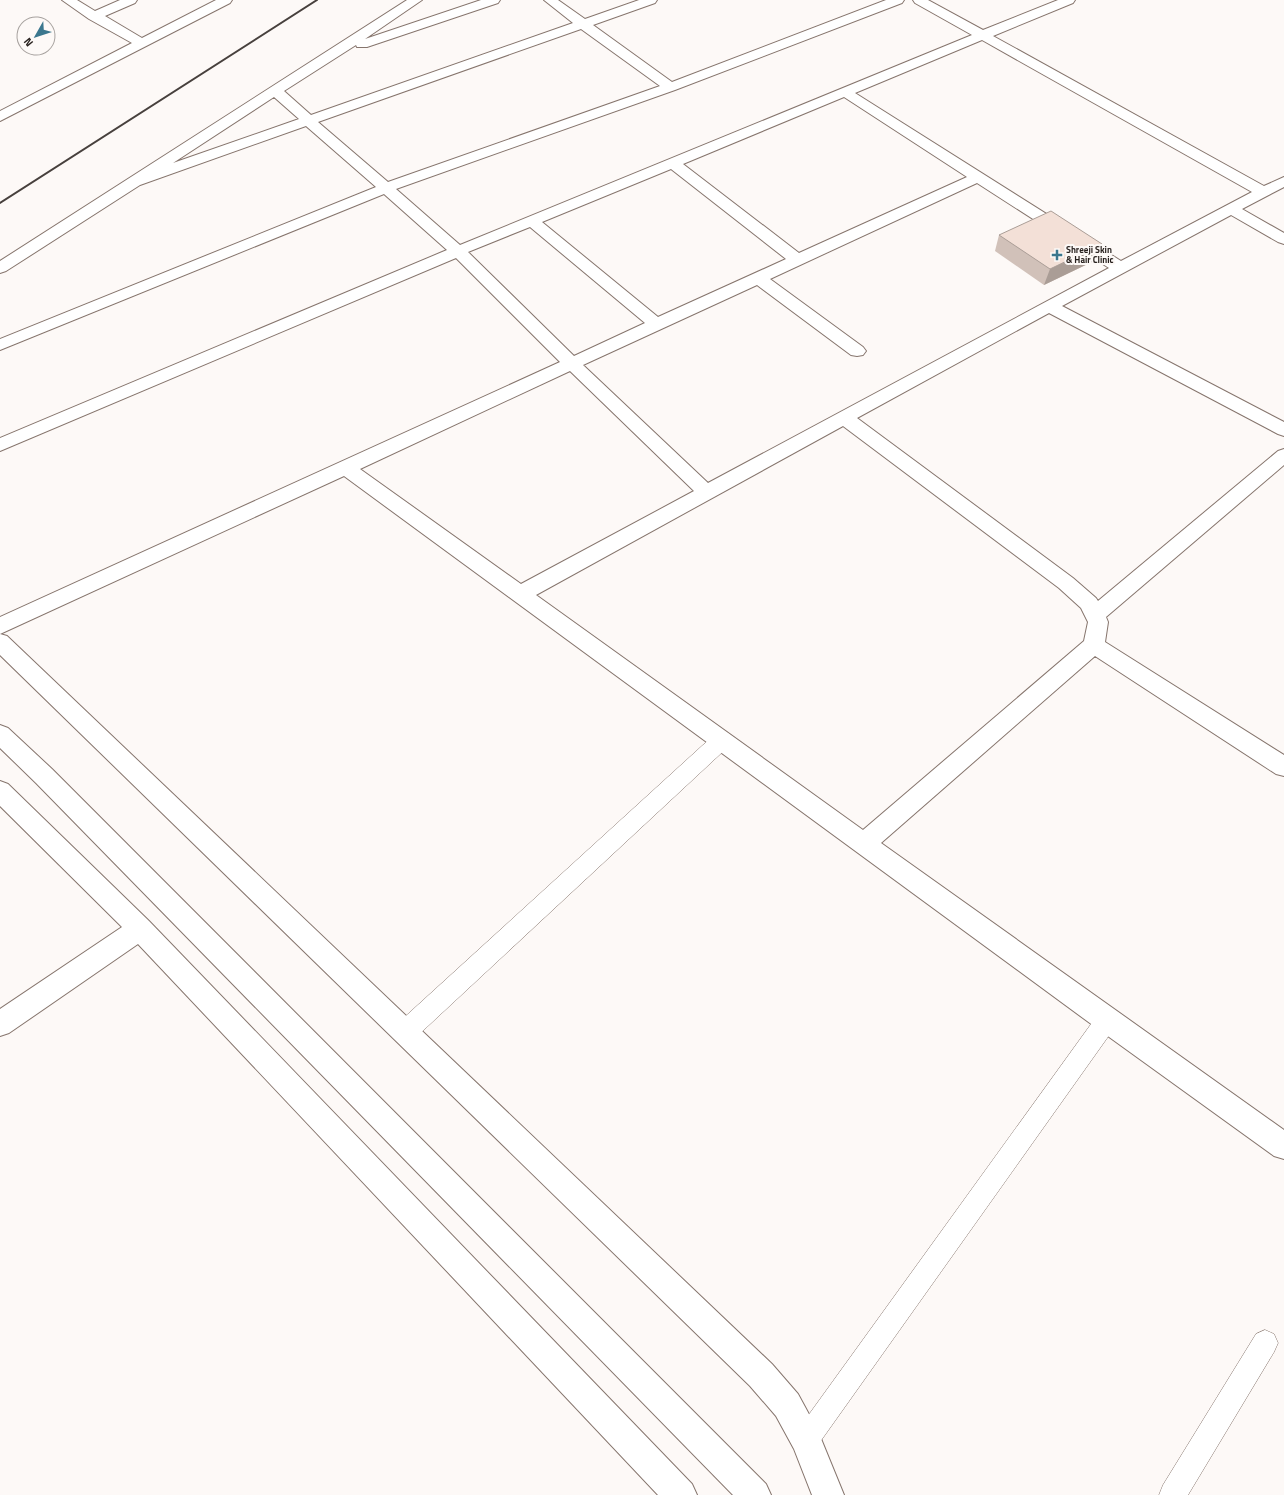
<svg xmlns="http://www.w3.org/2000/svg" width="1284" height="1495" font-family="'Titillium Web',sans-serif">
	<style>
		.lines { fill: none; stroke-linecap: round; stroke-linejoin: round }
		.lane-casing { stroke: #86756d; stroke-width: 1 }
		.street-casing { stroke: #86756d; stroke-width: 2 }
		.highway-casing { stroke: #86756d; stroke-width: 2 }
		.lane { fill: #fff; fill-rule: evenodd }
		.street { fill: #fff; fill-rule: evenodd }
		.highway { fill: #fff; fill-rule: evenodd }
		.rail { stroke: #47403d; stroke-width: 2 }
		.wall { fill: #d1c1b9 }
		.shaded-wall { fill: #aa9d96 }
		.building { fill: #f3e0d7; stroke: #aa9d96 }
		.poi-dot { fill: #3b778e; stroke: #fdf9f7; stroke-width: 1.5 }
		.labels { text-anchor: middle; stroke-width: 4; stroke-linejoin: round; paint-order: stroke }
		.far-poi-label { font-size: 9px; font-weight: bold; fill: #261f1c; stroke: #fdf9f7; text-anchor: start }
	</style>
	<rect width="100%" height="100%" fill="#fdf9f7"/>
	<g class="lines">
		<defs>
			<g id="lane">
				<polygon points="722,732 729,734 731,740 729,746 413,1040 405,1043 397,1040 394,1032 397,1024 715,734"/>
				<polygon points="1107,1009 1115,1013 1118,1020 1115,1027 815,1449 806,1453 797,1449 793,1440 797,1431 1099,1013"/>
				<polygon points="1265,1330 1274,1334 1278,1343 1274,1352 1188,1495 1159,1495 1163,1485 1256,1334"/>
			</g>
			<g id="street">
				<polygon points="62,0 77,0 95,11 120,0 137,0 135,3 105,16 142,38 216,0 232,0 230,3 0,121 0,111 132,43 89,19"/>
				<path d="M407 0H422L365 39 481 0H500L498 3 367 47H357L356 45 284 91 311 115 573 23 544 0H558L585 19 639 0H657L655 3 593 25 672 82 886 0H904L902 3 675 90 396 189 460 245 972 35 915 3 913 0H928L983 30 1058 0H1075L1073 3 993 36 1264 186 1284 177V187L1242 209 1284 233V244L1278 242 1231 215 1062 306 1284 422V436L1278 434 1049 313 857 418 1073 578 1096 598 1098 601 1278 451 1284 449V465L1106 617 1108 622 1105 642 1284 755V776L1276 774 1095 656 881 843 1284 1130V1159L1274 1156 1098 1029 344 476 0 634V617L560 362 456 258 0 451V438L447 250 384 194 0 350V339L376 187 306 126 140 185 6 271 0 273V261ZM581 29 660 86 388 182 318 122ZM982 40 1252 192 1121 261 855 93ZM274 97 299 119 173 163ZM844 97 967 177 799 253 683 164ZM671 169 786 259 658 317 542 222ZM977 183 1109 268 708 483 583 365 757 285 851 355 857 356 863 355 866 351 863 347 770 279ZM530 227 645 323 574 356 468 252ZM570 371 694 491 521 584 360 469ZM843 426 1059 588 1081 608 1088 622 1084 641 863 830 536 595Z"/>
				<polygon points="0,634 7,636 772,1364 798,1394 817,1429 844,1495 812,1495 794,1449 776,1416 750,1386 0,655"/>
				<polygon points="0,781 8,784 149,921 692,1484 697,1495 658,1495 138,944 9,1033 0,1036 0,1009 122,927 0,806"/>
			</g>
			<polygon id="highway" points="0,725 8,728 52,769 766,1484 771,1495 733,1495 36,783 0,748"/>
		</defs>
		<use href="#lane" class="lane-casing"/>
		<use href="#street" class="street-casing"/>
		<use href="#highway" class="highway-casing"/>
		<use href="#lane" class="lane"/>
		<use href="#street" class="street"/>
		<use href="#highway" class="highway"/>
		<polyline class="rail" points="0,203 317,0"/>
	</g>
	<polygon class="wall" points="999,235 1096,260 1044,285 995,251"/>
	<polygon class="shaded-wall" points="1102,244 1096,260 1044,285 1050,269"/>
	<polygon class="building" points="1051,211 1102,244 1050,269 999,235"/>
	<path class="poi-dot" d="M1055 249h4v4h4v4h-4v4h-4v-4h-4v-4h4z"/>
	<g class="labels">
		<g class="far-poi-label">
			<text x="1066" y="253">Shreeji Skin<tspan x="1066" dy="10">&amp; Hair Clinic</tspan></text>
		</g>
	</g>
	<g transform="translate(36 36) rotate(231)"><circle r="19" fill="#fdf9f7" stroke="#a7a29f"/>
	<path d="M0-3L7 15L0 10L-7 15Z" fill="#3b778e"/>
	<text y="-6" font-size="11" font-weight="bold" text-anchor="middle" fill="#261f1c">N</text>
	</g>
</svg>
